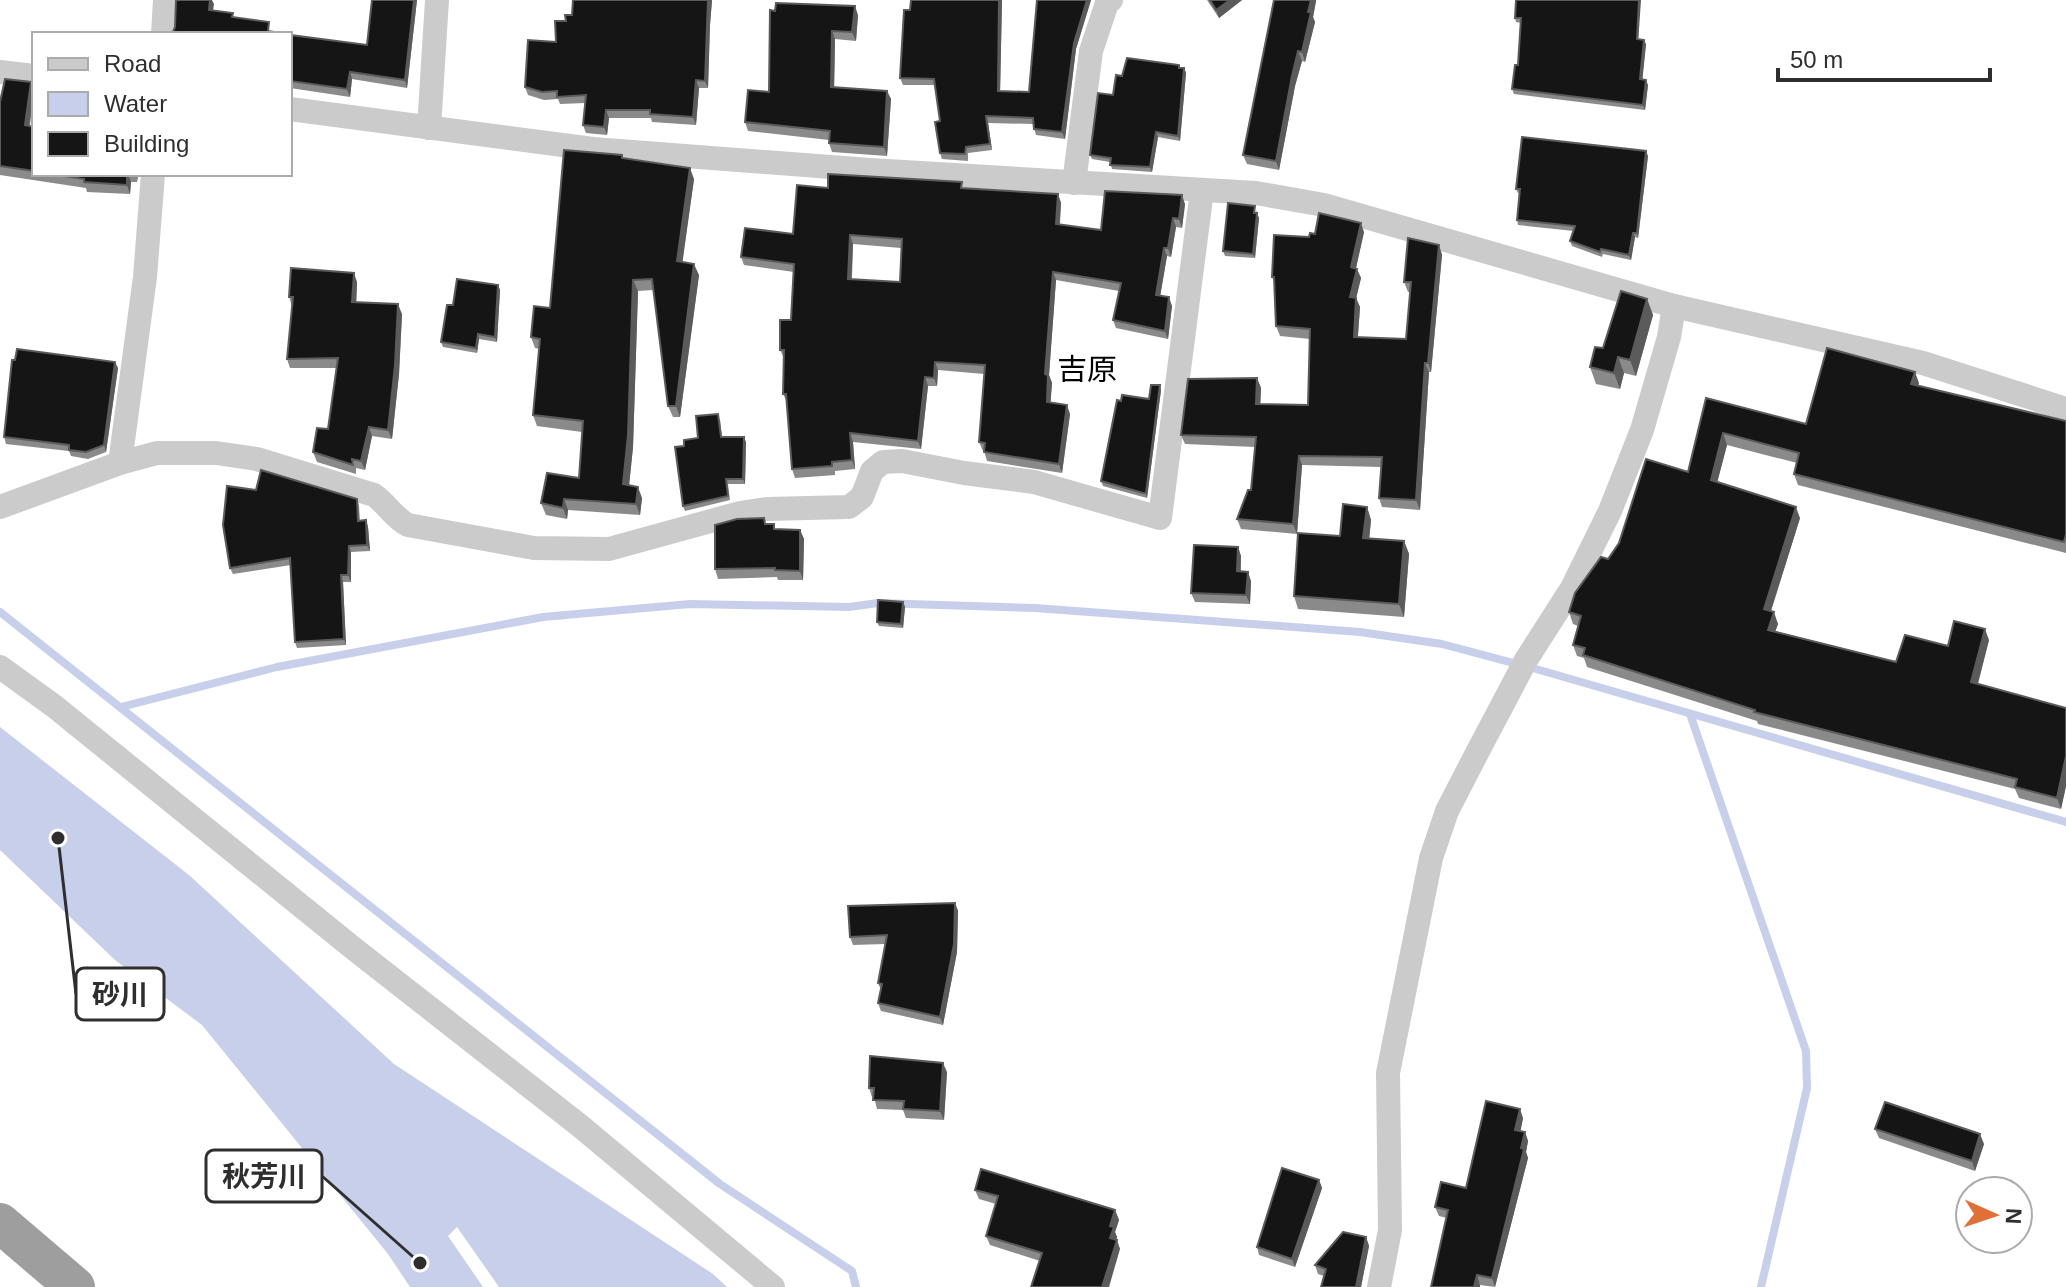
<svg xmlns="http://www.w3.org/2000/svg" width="2066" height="1287" font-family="Arial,'Noto Sans JP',sans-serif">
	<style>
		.water { fill: #c8cfea }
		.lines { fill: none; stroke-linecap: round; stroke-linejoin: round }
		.stream { stroke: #c8cfea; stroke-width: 8 }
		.minor { stroke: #cbcbcb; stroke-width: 24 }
		.trunk { stroke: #9e9e9e; stroke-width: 40 }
		.wall { fill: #8a8a8a; fill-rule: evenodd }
		.shaded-wall { fill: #5b5b5b }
		.building { fill: #151515; stroke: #5b5b5b; stroke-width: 2; fill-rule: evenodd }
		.labels { text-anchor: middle; stroke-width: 8; stroke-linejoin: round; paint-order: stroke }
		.quarter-label { font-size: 30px; fill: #000; stroke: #fff }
		.leader { fill: none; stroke: #2e2e2e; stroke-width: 3 }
		.callout-dot { fill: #2e2e2e; stroke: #fff; stroke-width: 3 }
		.callout { fill: #fff; stroke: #2e2e2e; stroke-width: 3 }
		.callout-label { font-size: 28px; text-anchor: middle; font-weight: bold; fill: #2e2e2e }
	</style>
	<rect width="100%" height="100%" fill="#fff"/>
	<polygon class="water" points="0,727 189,875 394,1064 713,1274 727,1287 499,1287 457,1227 448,1236 483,1287 410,1287 388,1254 202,1025 115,960 0,850"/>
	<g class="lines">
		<g class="stream">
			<polyline points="0,612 720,1184 852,1271 856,1287"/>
			<polyline points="121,707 277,667 543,617 690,604 849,607 878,603 1035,608 1360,632 1442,644 1536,669 2066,822"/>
			<polyline points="1690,714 1806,1051 1807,1088 1761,1287"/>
		</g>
		<g class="minor">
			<polyline points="163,34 165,0"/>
			<polyline points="0,72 34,76"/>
			<polyline points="290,109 593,149 870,170 1256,193 1324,205 1674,306 1923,363 2066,409"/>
			<polyline points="429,128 437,0"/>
			<polyline points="1074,183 1091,51 1107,3 1111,0"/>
			<polyline points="120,463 145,277 153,174"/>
			<path d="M0 507 120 463 157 453H216L257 459 374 495C387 504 394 518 408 525L534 548 609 549 740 513 767 509 849 507 862 497 872 471 883 462 902 461 964 473 1034 482 1160 518 1202 190"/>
			<polyline points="0,667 54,706 353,948 579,1125 773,1287"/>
			<polyline points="1379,1287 1390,1230 1388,1073 1431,858 1447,811 1478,751 1526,660 1572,588 1610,511 1642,430 1669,337 1674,306"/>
		</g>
		<polyline class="trunk" points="0,1223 75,1287"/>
	</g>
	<g class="wall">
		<polygon points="372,0 417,0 407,88 352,79 350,97 290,88 290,35 367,45"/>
		<polygon points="573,0 712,0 710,25 708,88 699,88 696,125 652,122 651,118 609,118 607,135 586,133 583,125 585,103 560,104 558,99 544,100 528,95 525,87 556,42 566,21 572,15"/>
		<polygon points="911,0 1002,0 1000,91 1029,92 1037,0 1091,0 1076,49 1065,139 1036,135 1033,124 988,123 992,150 968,153 968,161 942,159 940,153 940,121 935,85 903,85 900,78"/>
		<polygon points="1207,0 1242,0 1219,18"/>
		<polygon points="1274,0 1316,0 1316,1 1313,17 1315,22 1305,62 1302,61 1295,86 1279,170 1247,164 1243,155"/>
		<polygon points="775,11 858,15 856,41 835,39 834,87 887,91 891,99 887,156 832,152 829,143 829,140 748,131 745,122 769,92"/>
		<polygon points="1515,18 1639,39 1646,44 1642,80 1648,85 1645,110 1514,94 1512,89 1518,65 1521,23 1516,22"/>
		<polygon points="1180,68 1184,68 1186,73 1180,141 1158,137 1152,172 1112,169 1110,162 1092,159 1090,155 1113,95 1122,76"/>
		<polygon points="34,91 30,126 34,127 34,174 139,174 137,182 131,182 130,194 87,192 86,188 0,175 0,102"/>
		<polygon points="622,155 623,159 694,179 682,262 699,275 680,417 673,417 668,406 653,290 638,291 633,447 629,485 642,498 640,515 568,510 567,519 546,515 541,503 579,478 582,432 537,426 533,415 540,349 535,348 531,337 550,308"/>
		<polygon points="1648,156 1638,238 1635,237 1631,260 1603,254 1602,257 1572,246 1570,241 1574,231 1518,225 1517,220 1519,193 1518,193 1516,189"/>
		<path d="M828 188H964L1058 194 1061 203 1060 224 1101 230 1185 204 1182 228 1176 227 1171 257 1167 256 1160 296 1172 306 1168 339 1116 328 1113 320 1119 291 1056 280 1049 375 1052 383 1050 403 1070 414 1062 473 987 461 984 451H983L979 442 984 374 938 370 937 386H928L921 449 853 442 855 469 835 471V475L795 478 792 469 787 402 783 394 784 358 780 350 791 320 794 272 744 265 741 257 793 234ZM853 244 901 248 900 282 852 279Z"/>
		<polygon points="1257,210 1256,213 1259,218 1255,258 1225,256 1223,251"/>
		<polygon points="1364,232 1356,268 1361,278 1356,298 1360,307 1358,337 1406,339 1410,292 1408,292 1404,282 1439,245 1442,255 1431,372 1429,372 1420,510 1382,507 1379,498 1381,467 1302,465 1297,534 1241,529 1237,519 1251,490 1255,447 1185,444 1181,435 1257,378 1261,388 1260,404 1308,405 1310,339 1280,336 1276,326 1275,284 1272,277 1309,237 1315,234"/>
		<polygon points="357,282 356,302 402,314 399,374 392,439 372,436 365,470 356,468 356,474 317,462 313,452 328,429 337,368 290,368 287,359 292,306 289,297"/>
		<polygon points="498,285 500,290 497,342 479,339 477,353 443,347 441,342 453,305"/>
		<polygon points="1647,299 1653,315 1636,376 1624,373 1620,389 1596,384 1590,367 1603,348"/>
		<polygon points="118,368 106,452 88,459 71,456 69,451 6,444 4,437"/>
		<polygon points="1919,383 1918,386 2066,421 2066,553 1798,485 1794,474 1797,463 1727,445 1717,482 1800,518 1771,611 1778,624 1775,631 1896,662 1948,646 1989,640 1978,684 2066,708 2066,786 2061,809 2019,798 2015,789 1758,724 1757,721 1587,667 1584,658 1577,656 1573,645 1578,626 1573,624 1569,612 1608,559 1688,472 1706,398 1806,424"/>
		<polygon points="1161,390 1147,498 1103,486 1101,481 1121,401 1149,399"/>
		<polygon points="720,419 722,437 746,442 745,484 728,484 730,500 685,511 683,506 684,446 698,438"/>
		<polygon points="357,499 359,506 360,521 366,520 368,527 370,551 351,552 351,582 343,582 346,645 297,648 295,642 291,565 233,574 230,568"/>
		<polygon points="1367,507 1371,520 1369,539 1404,541 1409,554 1404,617 1298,609 1294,596 1340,536"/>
		<polygon points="766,524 777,530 800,530 804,539 803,580 778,580 777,577 718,579 715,569"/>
		<polygon points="1238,547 1241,556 1241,571 1251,581 1250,604 1195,602 1191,593"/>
		<polygon points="903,602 905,607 903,628 879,626 877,622"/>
		<polygon points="955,903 958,911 957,952 943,1025 881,1011 878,1003 881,990 878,983 885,944 853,945 850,937"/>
		<polygon points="947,1072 944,1120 906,1118 903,1110 877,1109 874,1097 872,1097 869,1088"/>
		<polygon points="1523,1118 1520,1131 1525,1132 1528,1141 1526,1152 1528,1158 1495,1287 1480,1285 1447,1218 1439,1216 1435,1207 1466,1188"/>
		<polygon points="1875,1129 1984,1144 1975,1171 1879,1138"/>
		<polygon points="1319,1180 1322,1188 1295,1267 1259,1255 1257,1247"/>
		<polygon points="975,1190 1115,1210 1119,1220 1115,1232 1117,1237 1116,1240 1120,1249 1040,1261 990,1245 986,1236 996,1204 979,1199"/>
		<polygon points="1366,1237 1369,1246 1361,1287 1321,1287 1324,1276 1318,1274 1315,1265"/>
	</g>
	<g class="shaded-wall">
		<polygon points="210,0 212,0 214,4 212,17 209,10"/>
		<polygon points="414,0 417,0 407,88 405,80"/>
		<polygon points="708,0 712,0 710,25 708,88 705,81"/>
		<polygon points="999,0 1002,0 1000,97 998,91"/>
		<polygon points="1087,0 1091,0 1076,49 1065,139 1062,132 1074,43"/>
		<polygon points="1230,0 1242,0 1219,18 1216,10"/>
		<polygon points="1311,0 1316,0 1316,1 1313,17 1315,22 1305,62 1302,52"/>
		<polygon points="1639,0 1641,0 1638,44 1637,39"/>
		<polygon points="855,6 858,15 856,41 852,32"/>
		<polygon points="832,31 835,39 834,96 831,87"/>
		<polygon points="1644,40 1646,44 1642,84 1640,79"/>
		<polygon points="1298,51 1302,61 1295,86 1279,170 1276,161 1292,76"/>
		<polygon points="1184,68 1186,73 1180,141 1178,136"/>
		<polygon points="350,72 352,79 350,97 347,89"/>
		<polygon points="696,80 699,88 696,125 693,117"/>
		<polygon points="1646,80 1648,85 1645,110 1643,105"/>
		<polygon points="31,82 34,91 28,134 25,125"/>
		<polygon points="887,91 891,99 887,156 884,147"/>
		<polygon points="606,110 609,118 607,135 604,127"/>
		<polygon points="986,116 988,123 992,150 990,144"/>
		<polygon points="1156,132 1158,137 1152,172 1150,167"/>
		<polygon points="1646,151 1648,156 1638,238 1637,233"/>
		<polygon points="690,168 694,179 681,273 677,261"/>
		<polygon points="128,174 131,182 130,194 127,185"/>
		<polygon points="1058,194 1061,203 1059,232 1056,224"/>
		<polygon points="1182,195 1185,204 1182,228 1179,219"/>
		<polygon points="1257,213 1259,218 1255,258 1253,254"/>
		<polygon points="1173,218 1176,227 1171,257 1168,248"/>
		<polygon points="1361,223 1364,232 1354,277 1351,267"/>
		<polygon points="1633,233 1635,237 1631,260 1629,255"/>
		<polygon points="850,235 853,244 851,287 848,279"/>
		<polygon points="1439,245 1442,255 1431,372 1428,363"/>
		<polygon points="1164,248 1167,256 1159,303 1156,295"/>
		<polygon points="694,264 699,275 680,417 676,406"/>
		<polygon points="1357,269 1361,278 1354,307 1350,297"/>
		<polygon points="1053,272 1056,280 1049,375 1052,383 1050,411 1047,402 1045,374"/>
		<polygon points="354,273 357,282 356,311 352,302"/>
		<polygon points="633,280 638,291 633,447 628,496 623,484"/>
		<polygon points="498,285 500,290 497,342 495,337"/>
		<polygon points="1169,297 1172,306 1168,339 1165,331"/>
		<polygon points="1356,298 1360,307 1357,346 1354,337"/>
		<polygon points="1647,299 1653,315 1636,376 1630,360"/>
		<polygon points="398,304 402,314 399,374 392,439 388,430"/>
		<polygon points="478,334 479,339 477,353 476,348"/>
		<polygon points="1618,357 1624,373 1620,389 1614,373"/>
		<polygon points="115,362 118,368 106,452 104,445"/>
		<polygon points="935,362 938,370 937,386 934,378"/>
		<polygon points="1425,363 1429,372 1420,510 1416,500"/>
		<polygon points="1915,372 1919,383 1915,396 1911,384"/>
		<polygon points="925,377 928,386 921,449 918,441"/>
		<polygon points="1257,378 1261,388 1260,414 1256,404"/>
		<polygon points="1160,385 1161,390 1147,498 1146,493"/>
		<polygon points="1067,405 1070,414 1062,473 1059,464"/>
		<polygon points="369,427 372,436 365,470 361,461"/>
		<polygon points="850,433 853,442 855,469 852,460"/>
		<polygon points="1723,433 1727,445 1715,491 1711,480"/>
		<polygon points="744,437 746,442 745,484 743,479"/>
		<polygon points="1299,456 1302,465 1297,534 1293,524"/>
		<polygon points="638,487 642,498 640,515 636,504"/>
		<polygon points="564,499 568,510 567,519 563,508"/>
		<polygon points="1367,507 1371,520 1368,551 1363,538"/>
		<polygon points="1796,507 1800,518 1768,620 1764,609"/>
		<polygon points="366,520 368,527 370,551 367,545"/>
		<polygon points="800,530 804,539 803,580 800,571"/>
		<polygon points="1404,541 1409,554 1404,617 1399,604"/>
		<polygon points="349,546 351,552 351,582 348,575"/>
		<polygon points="1238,547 1241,556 1240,580 1237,571"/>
		<polygon points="1248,572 1251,581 1250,604 1246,595"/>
		<polygon points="341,575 343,582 346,645 344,639"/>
		<polygon points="903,602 905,607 903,628 901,624"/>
		<polygon points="1774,612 1778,624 1772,641 1768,630"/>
		<polygon points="1985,629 1989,640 1975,694 1971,682"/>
		<polygon points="2066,756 2066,786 2061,809 2057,798"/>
		<polygon points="955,903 958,911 957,952 943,1025 940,1017"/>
		<polygon points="943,1063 947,1072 944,1120 940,1111"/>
		<polygon points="1520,1109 1523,1118 1519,1139 1515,1130"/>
		<polygon points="1525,1132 1528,1141 1526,1152 1528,1158 1495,1287 1492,1278"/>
		<polygon points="1980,1134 1984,1144 1975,1171 1972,1161"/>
		<polygon points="1319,1180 1322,1188 1295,1267 1292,1259"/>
		<polygon points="1115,1210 1119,1220 1115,1232 1117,1237 1114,1247 1110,1238 1110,1226"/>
		<polygon points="1366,1237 1369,1246 1361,1287 1356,1287"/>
		<polygon points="1117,1240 1120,1249 1109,1287 1102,1287"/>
		<polygon points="1477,1275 1480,1285 1480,1287 1474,1287"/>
	</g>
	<g class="building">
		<polygon points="176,0 210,0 209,10 233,13 232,17 269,22 268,31 286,34 172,34 175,27"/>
		<polygon points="372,0 414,0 405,80 350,72 347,89 290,81 290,35 367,45"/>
		<polygon points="573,0 708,0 705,81 696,80 693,117 650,114 650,110 606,110 604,127 583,125 586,95 557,97 557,91 542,92 525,87 528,40 556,42 555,21 566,21 565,15 572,15"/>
		<polygon points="911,0 999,0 998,91 1029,92 1037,0 1087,0 1074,43 1062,132 1034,129 1033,118 986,116 990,144 966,147 965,154 940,153 935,122 940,121 934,79 900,78 904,10 910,10"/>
		<polygon points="1210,0 1230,0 1216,10"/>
		<polygon points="1274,0 1311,0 1308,12 1311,12 1302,52 1298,51 1292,76 1276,161 1243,155"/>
		<polygon points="1516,0 1639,0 1637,39 1644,40 1640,79 1646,80 1643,105 1512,89 1515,65 1518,65 1521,18 1515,18"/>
		<polygon points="776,3 855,6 852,32 832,31 831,87 887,91 884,147 829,143 830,131 745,122 748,90 769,92 770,10 775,11"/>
		<polygon points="1127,58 1179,65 1179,68 1184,68 1178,136 1156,132 1150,167 1110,165 1111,158 1090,155 1098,93 1113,95 1116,75 1122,76"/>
		<polygon points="5,79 31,82 25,125 34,127 34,171 0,166 0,102"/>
		<polygon points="1522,137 1646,151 1637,233 1633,233 1629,255 1601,249 1600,252 1570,241 1575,226 1517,220 1520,189 1516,189"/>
		<polygon points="564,150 622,155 622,158 690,168 677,261 694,264 676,406 668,406 652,279 633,280 628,435 623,484 638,487 636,504 564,499 563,508 541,503 547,473 579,478 583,421 533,415 540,339 531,337 534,306 550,308"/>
		<polygon points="51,174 127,174 127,185 84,182 84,179"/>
		<path d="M828 174 962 182 961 188 1058 194 1056 224 1101 230 1105 191 1182 195 1179 219 1173 218 1168 248H1164L1156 295 1169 297 1165 331 1113 320 1121 283 1053 272 1045 374 1048 375 1047 402 1067 405 1059 464 984 452 985 443 979 442 985 365 935 362 934 378 925 377 918 441 850 433 852 460 832 462V466L792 469 786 394H783L784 350H780V320H791L794 264 741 257 745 228 793 234 797 185 828 188ZM850 235 902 239 900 282 848 279Z"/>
		<polygon points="1228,203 1255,206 1254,213 1257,213 1253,254 1223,251"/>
		<polygon points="1319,213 1361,223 1351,267 1357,269 1350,297 1356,298 1354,337 1406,339 1411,282 1404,282 1408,238 1439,245 1428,363 1425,363 1416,500 1379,498 1382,457 1299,456 1293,524 1237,519 1248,490 1251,490 1256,437 1181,435 1188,379 1257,378 1256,404 1308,405 1310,329 1276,326 1274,277 1272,277 1274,235 1309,237 1310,233 1315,234"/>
		<polygon points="291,268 354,273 352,302 398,304 395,365 388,430 369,427 361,461 352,459 353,465 313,452 317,428 328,429 338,358 287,359 293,297 289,297"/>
		<polygon points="457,279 498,285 495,337 478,334 476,348 441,342 447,305 453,305"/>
		<polygon points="1621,291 1647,299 1630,360 1618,357 1614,373 1590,367 1595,347 1603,348"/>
		<polygon points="1827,348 1915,372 1911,384 2066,421 2066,534 2064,542 1794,474 1799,453 1723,433 1711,480 1796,507 1764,609 1774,612 1768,630 1896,662 1905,635 1948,646 1954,621 1985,629 1971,682 2066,708 2066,756 2057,798 2015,787 2017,779 1754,712 1755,710 1583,655 1585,648 1573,645 1581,616 1569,612 1575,593 1601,557 1608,559 1619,543 1646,459 1688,472 1706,398 1806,424"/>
		<polygon points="17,349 115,362 104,445 86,452 69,450 69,445 4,437 12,360 15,360"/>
		<polygon points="1151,385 1160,385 1146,493 1143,493 1101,481 1117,400 1121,401 1122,395 1149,399"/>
		<polygon points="718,414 721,437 744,437 743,479 726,479 728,496 683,506 675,447 684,446 684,440 698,438 696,416"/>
		<polygon points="261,470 357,499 358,521 366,520 367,545 349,546 348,575 341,575 344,639 295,642 290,558 230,568 223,525 227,486 256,490"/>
		<polygon points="1343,504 1367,507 1363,538 1404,541 1399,604 1294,596 1298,533 1340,536"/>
		<polygon points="764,518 765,524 774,524 774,529 800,530 800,571 775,570 775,568 715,569 715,525 737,519"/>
		<polygon points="1194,545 1238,547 1237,571 1248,572 1246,595 1191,593"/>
		<polygon points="878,600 903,602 901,624 877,622"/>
		<polygon points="955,903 954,944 940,1017 878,1003 882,984 878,983 887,935 850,937 848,906"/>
		<polygon points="870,1056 943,1063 940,1111 903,1109 904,1101 873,1100 874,1088 869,1088"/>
		<polygon points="1486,1101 1520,1109 1515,1130 1525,1132 1521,1148 1524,1149 1492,1278 1477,1275 1474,1287 1431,1287 1448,1210 1435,1207 1441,1182 1466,1188"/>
		<polygon points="1885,1102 1980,1134 1972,1161 1875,1129"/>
		<polygon points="1282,1168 1319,1180 1292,1259 1257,1247"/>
		<polygon points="981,1169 1115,1210 1110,1226 1114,1227 1110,1238 1117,1240 1102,1287 1031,1287 1042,1253 986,1236 998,1196 975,1190"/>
		<polygon points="1343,1232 1366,1237 1356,1287 1321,1287 1326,1269 1315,1265"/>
	</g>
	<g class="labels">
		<g class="quarter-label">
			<text x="1087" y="380">吉原</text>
		</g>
	</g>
	<path class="leader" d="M58 838L76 994M420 1263L322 1176"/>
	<g class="callout-dot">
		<circle cx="58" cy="838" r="8"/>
		<circle cx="420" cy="1263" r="8"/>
	</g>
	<g class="callout">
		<rect x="76" y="968" width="88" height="52" rx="8"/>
		<rect x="206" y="1150" width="116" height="52" rx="8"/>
	</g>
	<g class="callout-label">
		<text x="120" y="1004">砂川</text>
		<text x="264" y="1186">秋芳川</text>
	</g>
	<rect x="32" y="32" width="260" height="144" fill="#ffffff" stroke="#ababab" stroke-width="2"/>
	<rect x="48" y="58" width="40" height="12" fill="#cbcbcb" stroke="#ababab" stroke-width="2"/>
	<text x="104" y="72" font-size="24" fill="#2e2e2e">Road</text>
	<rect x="48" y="92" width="40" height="24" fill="#c8cfea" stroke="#ababab" stroke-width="2"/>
	<text x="104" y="112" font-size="24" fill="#2e2e2e">Water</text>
	<rect x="48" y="132" width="40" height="24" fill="#151515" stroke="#ababab" stroke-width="2"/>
	<text x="104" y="152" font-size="24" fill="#2e2e2e">Building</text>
	<g transform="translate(1994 1215) rotate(93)"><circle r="38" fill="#ffffff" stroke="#ababab" stroke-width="2"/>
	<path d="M0-6L14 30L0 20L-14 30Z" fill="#e07035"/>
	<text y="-12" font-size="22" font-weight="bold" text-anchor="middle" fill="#2e2e2e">N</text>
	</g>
	<path d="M1778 68v12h212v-12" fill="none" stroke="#2e2e2e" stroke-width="4"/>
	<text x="1790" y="68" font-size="24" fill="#2e2e2e" stroke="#ffffff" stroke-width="6" paint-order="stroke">50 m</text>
</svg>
